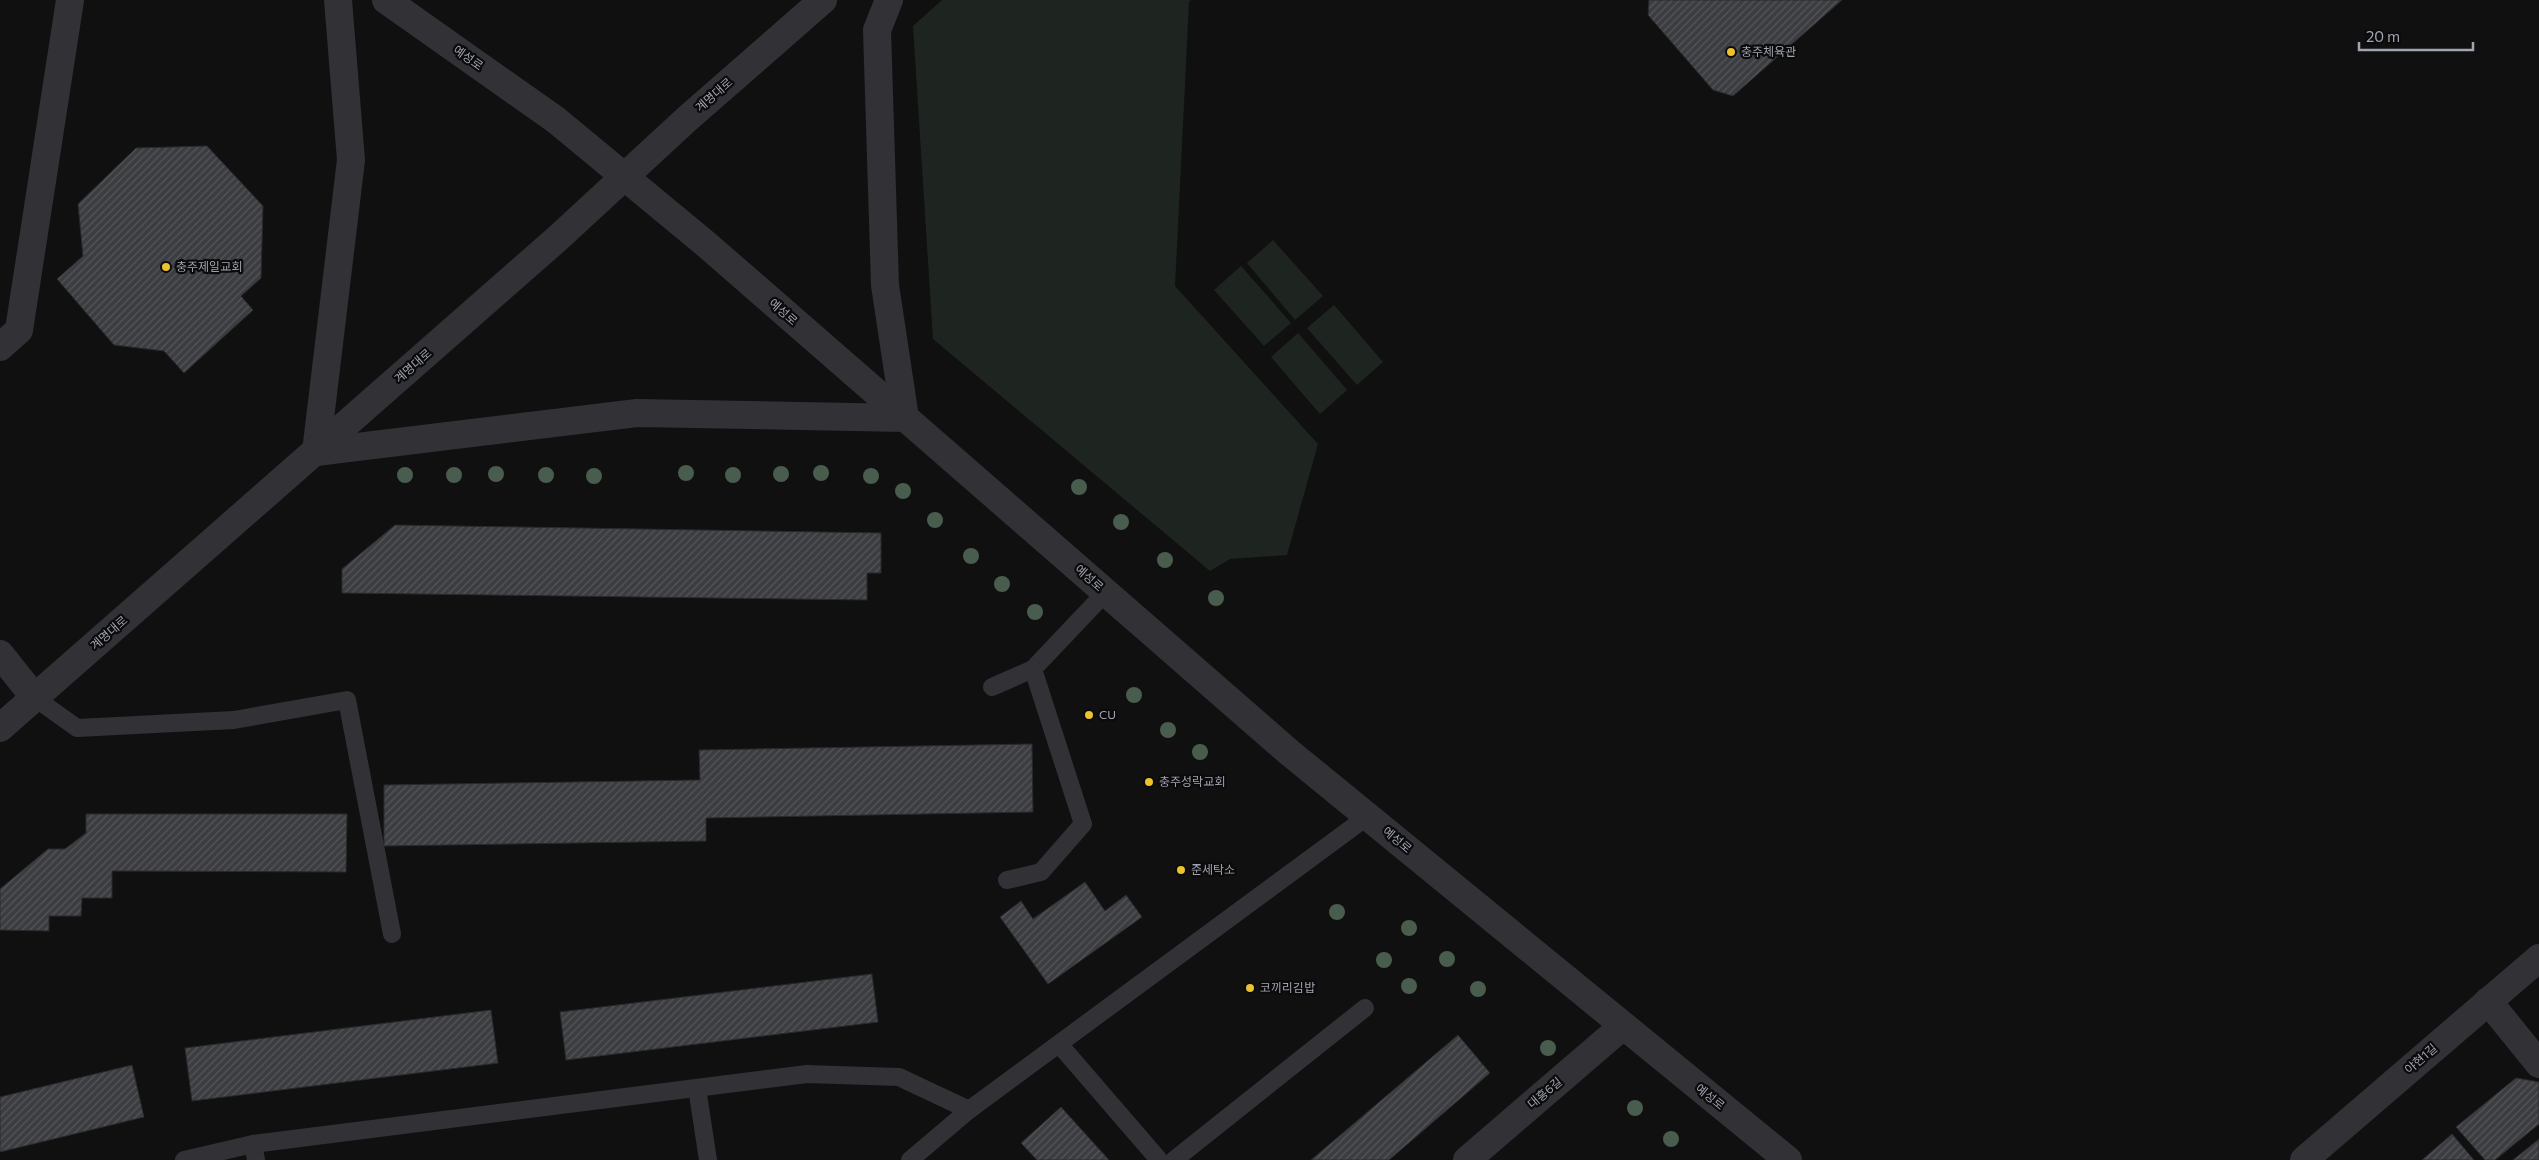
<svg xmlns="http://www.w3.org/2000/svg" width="2539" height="1160" font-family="Commissioner,'Noto Sans KR',sans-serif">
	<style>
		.green { fill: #1e2520 }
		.building { fill: url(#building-hatch); stroke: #2a2a2d }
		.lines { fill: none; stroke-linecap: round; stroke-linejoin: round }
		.service { stroke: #313136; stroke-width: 18 }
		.minor { stroke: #313136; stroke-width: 28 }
		.tertiary { stroke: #313136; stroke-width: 28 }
		.tree { fill: #495d4e }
		.poi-dot { fill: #ecc22d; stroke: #0b0b0c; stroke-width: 2 }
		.labels { text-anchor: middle; stroke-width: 4.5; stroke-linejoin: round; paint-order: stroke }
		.poi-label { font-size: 12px; fill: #a1a4b1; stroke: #0b0b0c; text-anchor: start }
		.street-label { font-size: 12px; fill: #a1a4b1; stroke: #0b0b0c }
	</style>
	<defs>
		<pattern id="building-hatch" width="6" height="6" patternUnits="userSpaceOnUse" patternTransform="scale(1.25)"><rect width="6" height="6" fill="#3c3d41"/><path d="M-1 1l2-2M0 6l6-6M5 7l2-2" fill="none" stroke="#55565a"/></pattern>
	</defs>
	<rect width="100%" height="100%" fill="#101011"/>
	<g class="green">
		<polygon points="942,0 1191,0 1189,2 1175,286 1318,444 1287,555 1230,559 1210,571 933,339 913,26"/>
		<polygon points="1273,240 1323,296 1295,320 1247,263"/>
		<polygon points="1241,266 1291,323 1264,346 1214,290"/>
		<polygon points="1334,305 1383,362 1357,385 1307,328"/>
		<polygon points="1298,333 1347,390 1320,414 1271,357"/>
	</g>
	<g class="building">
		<polygon points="1649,0 1842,0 1733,96 1713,90 1648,15"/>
		<polygon points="207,146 263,206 261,278 241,296 253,310 184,373 164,351 114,345 57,279 83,256 78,204 136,148"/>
		<polygon points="395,525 881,533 881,573 867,573 867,600 342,593 342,569"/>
		<polygon points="1032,744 1033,812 706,818 706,841 384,846 384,785 700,780 699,750"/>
		<polygon points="86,814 347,814 346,872 112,871 112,898 82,898 81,916 49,916 49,931 0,930 0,889 48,849 65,849 86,833"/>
		<polygon points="1085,882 1105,911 1126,895 1142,917 1048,984 1000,917 1021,901 1033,919"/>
		<polygon points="872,974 878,1022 566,1060 560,1012"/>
		<polygon points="491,1010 498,1063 192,1101 185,1048"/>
		<polygon points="1458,1035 1490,1073 1389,1160 1311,1160"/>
		<polygon points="132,1065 144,1117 0,1152 0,1097"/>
		<polygon points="2516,1078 2539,1082 2539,1124 2495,1160 2485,1160 2456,1127"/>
		<polygon points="1061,1107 1109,1160 1037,1160 1021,1143"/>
		<polygon points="2452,1134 2474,1160 2422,1160"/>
		<polygon points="2539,1139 2539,1160 2513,1160"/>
	</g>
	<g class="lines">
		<g class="service">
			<polyline points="992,687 1033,669 1106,592"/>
			<polyline points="35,698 77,728 234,720 347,700 392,934"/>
			<polyline points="1007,880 1041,872 1083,824 1033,669"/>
			<polyline points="1059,1044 1159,1160"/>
			<polyline points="697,1088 708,1160"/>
			<polyline points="253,1144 256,1160"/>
			<polyline points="184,1160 253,1144 807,1074 899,1077 969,1110"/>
			<polyline points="910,1160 969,1110 1368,816"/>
			<polyline points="1174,1160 1365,1008"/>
		</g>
		<g class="minor">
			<polyline points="0,347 19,330 70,0"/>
			<polyline points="0,654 35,698"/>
			<polyline points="2488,1001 2539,1064"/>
			<polyline points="1467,1160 1623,1026"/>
			<polyline points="2304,1160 2539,958"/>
		</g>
		<g class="tertiary">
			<polyline points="386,0 556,120 707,245 1290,753 1788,1160"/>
			<polyline points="889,0 877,30 885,285 905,418"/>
			<polyline points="316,452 637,413 905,418"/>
			<polyline points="316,452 351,160 338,0"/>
			<polyline points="0,728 558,238 688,118 823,0"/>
		</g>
	</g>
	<g class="tree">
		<circle cx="686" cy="473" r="8"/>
		<circle cx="821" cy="473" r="8"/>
		<circle cx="496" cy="474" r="8"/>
		<circle cx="781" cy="474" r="8"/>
		<circle cx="405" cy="475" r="8"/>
		<circle cx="454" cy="475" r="8"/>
		<circle cx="546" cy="475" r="8"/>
		<circle cx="733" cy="475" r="8"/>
		<circle cx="594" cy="476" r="8"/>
		<circle cx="871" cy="476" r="8"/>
		<circle cx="1079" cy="487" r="8"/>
		<circle cx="903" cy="491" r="8"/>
		<circle cx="935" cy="520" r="8"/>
		<circle cx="1121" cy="522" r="8"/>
		<circle cx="971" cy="556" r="8"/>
		<circle cx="1165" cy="560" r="8"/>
		<circle cx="1002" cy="584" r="8"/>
		<circle cx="1216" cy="598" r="8"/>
		<circle cx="1035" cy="612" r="8"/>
		<circle cx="1134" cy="695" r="8"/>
		<circle cx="1168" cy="730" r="8"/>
		<circle cx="1200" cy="752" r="8"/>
		<circle cx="1337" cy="912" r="8"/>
		<circle cx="1409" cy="928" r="8"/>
		<circle cx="1447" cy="959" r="8"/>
		<circle cx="1384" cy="960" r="8"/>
		<circle cx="1409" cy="986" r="8"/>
		<circle cx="1478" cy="989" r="8"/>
		<circle cx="1548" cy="1048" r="8"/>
		<circle cx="1635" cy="1108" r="8"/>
		<circle cx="1671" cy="1139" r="8"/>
	</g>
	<g class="poi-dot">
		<circle cx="1731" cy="52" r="5"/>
		<circle cx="166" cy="267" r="5"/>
		<circle cx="1089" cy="715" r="5"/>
		<circle cx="1149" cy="782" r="5"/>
		<circle cx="1181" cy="870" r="5"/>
		<circle cx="1250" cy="988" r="5"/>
	</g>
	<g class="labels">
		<g class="poi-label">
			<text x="1741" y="56">충주체육관</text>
			<text x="176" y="271">충주제일교회</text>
			<text x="1099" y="719">CU</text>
			<text x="1159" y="786">충주성락교회</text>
			<text x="1191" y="874">준세탁소</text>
			<text x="1260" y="992">코끼리김밥</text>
		</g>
		<g class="street-label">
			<text transform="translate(468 58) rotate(35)" y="4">예성로</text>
			<text transform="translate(714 95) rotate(-41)" y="4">계명대로</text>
			<text transform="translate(783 312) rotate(41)" y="4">예성로</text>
			<text transform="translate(413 366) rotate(-41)" y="4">계명대로</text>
			<text transform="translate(1089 578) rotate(41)" y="4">예성로</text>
			<text transform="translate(109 633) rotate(-41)" y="4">계명대로</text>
			<text transform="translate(1397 840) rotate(40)" y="4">예성로</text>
			<text transform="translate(2421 1059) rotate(-41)" y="4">야현1길</text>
			<text transform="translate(1545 1093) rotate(-40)" y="4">대흥6길</text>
			<text transform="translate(1710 1097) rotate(39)" y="4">예성로</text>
		</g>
	</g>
	<path d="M2359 42v8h114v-8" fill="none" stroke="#a1a4b1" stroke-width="2.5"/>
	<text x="2366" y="42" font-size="15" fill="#a1a4b1" stroke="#0b0b0c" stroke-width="4" paint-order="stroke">20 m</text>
</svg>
